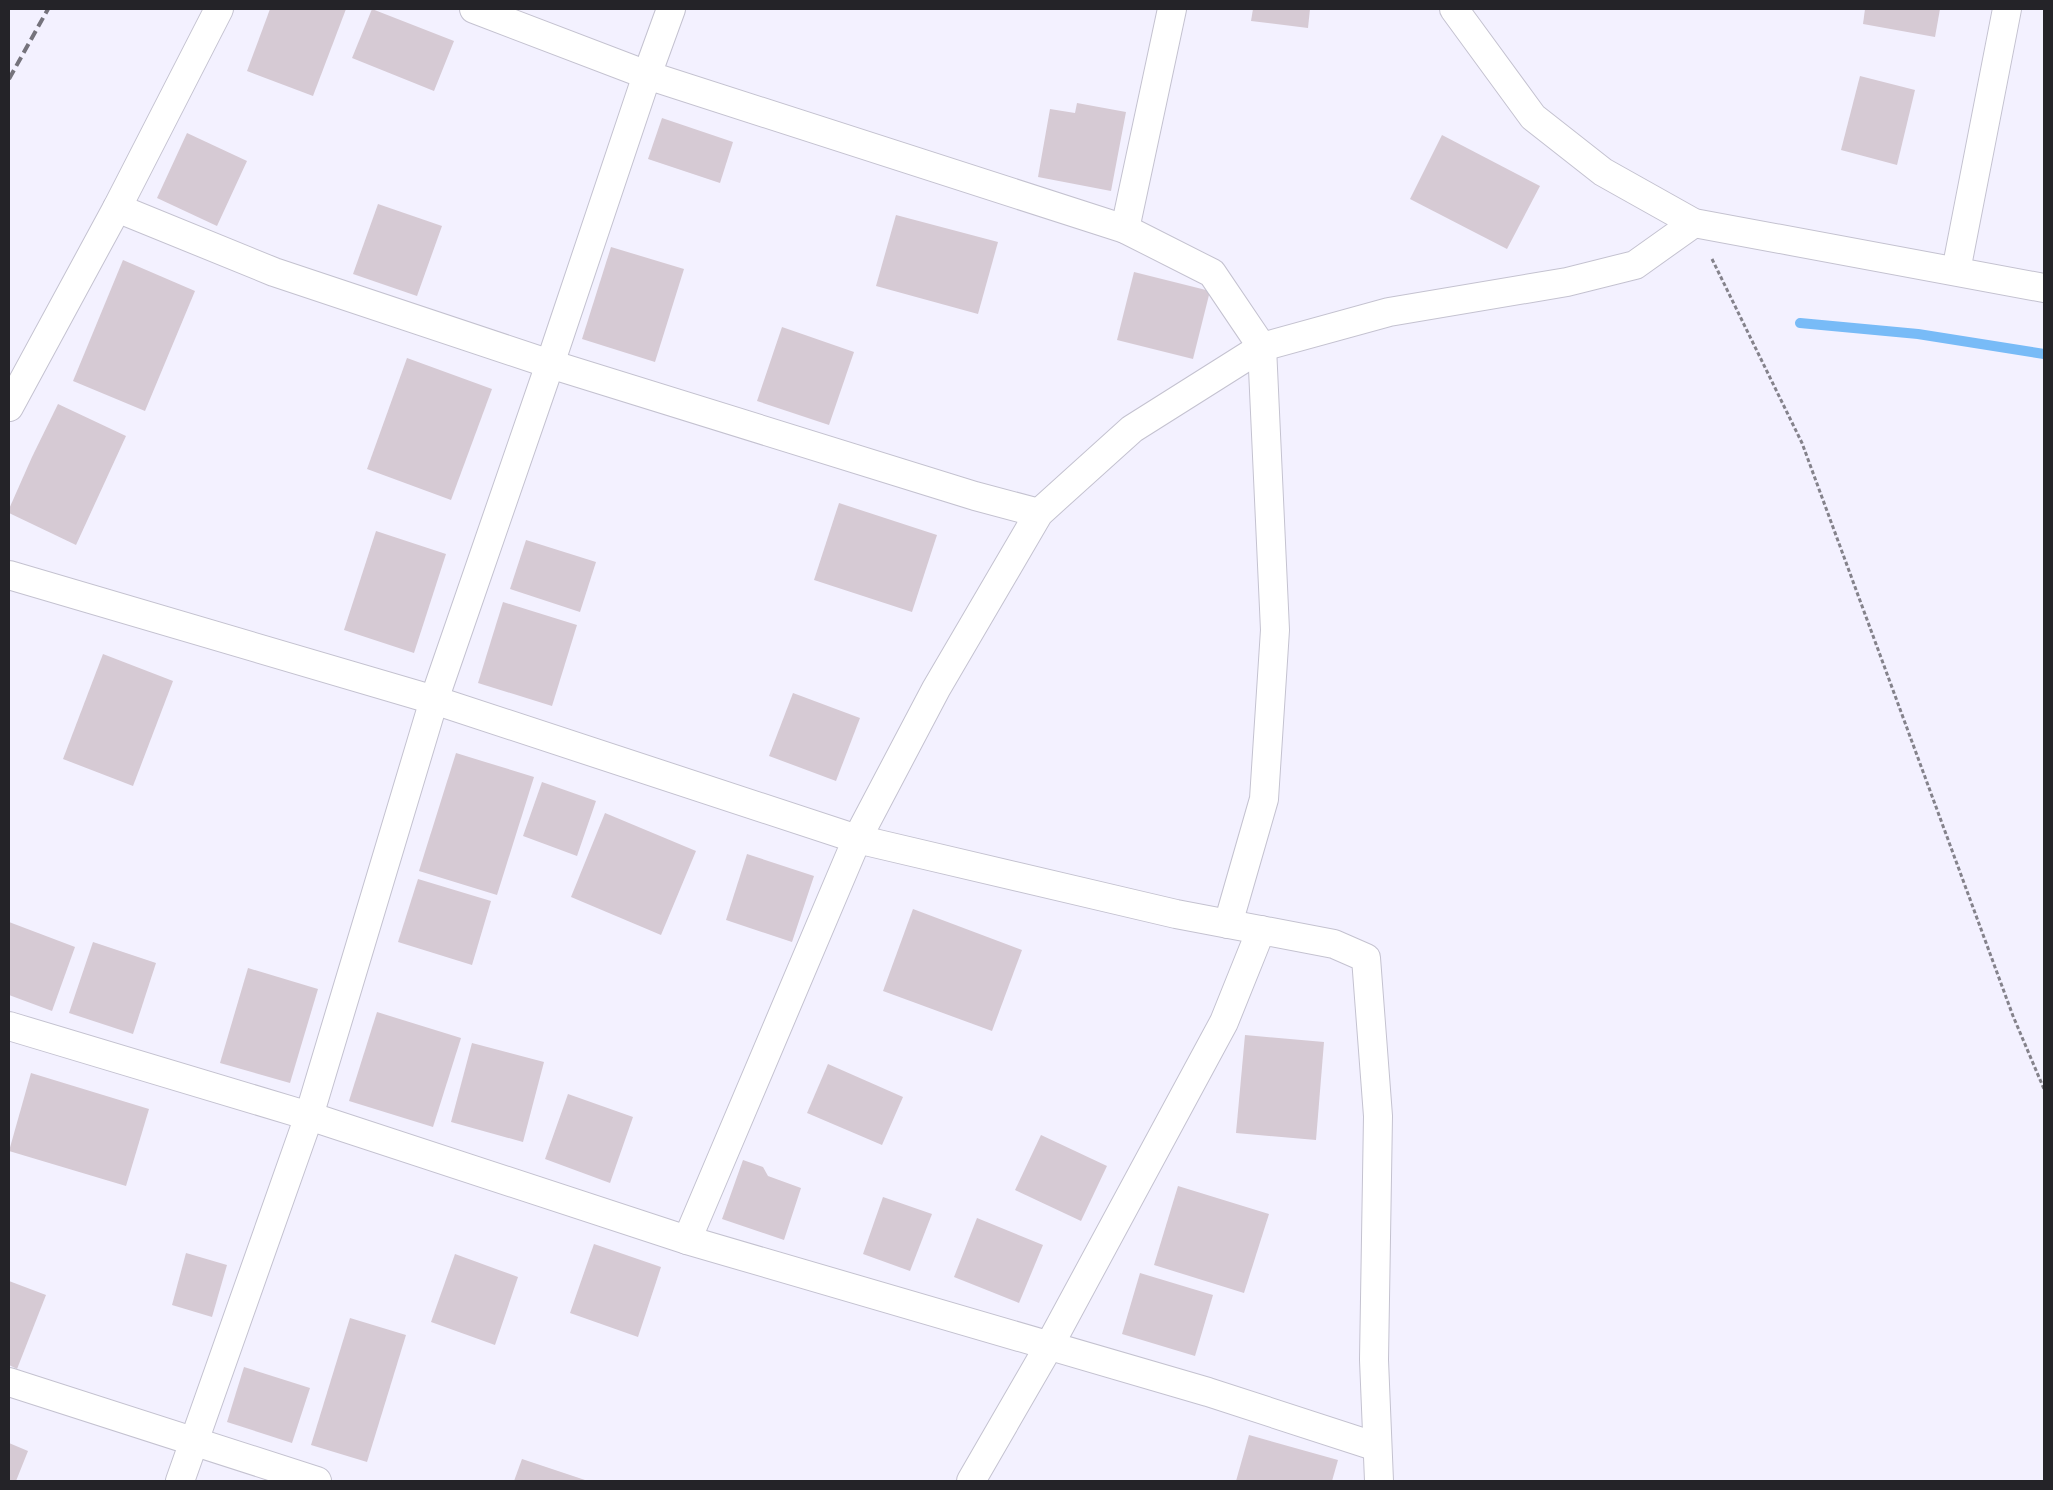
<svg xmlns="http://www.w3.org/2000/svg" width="2053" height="1490" font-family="'Space Grotesk',sans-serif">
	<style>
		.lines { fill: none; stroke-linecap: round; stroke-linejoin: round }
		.stream { stroke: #78bbf7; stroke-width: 10 }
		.building { fill: #d6cad4 }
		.minor-casing { stroke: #c4c2d0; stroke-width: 30 }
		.path { stroke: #84828b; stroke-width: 3; stroke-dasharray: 4 2.5; stroke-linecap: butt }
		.minor { stroke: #fff; stroke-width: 28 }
		.rail { stroke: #75737c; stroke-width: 4; stroke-dasharray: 10 5; stroke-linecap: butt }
	</style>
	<rect width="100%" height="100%" fill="#f3f1ff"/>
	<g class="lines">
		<polyline class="stream" points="1800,323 1918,334 2044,354"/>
	</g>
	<g class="building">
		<polygon points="270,9 346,9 313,96 247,71"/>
		<polygon points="372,9 454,41 434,91 352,58"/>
		<polygon points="1253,9 1310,9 1308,28 1251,21"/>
		<polygon points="1865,9 1940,9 1935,37 1863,24"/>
		<polygon points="1860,76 1915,90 1897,165 1841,150"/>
		<polygon points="1077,103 1126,112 1111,191 1038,177 1050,109 1075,113"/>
		<polygon points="662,118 733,142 720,183 648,159"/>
		<polygon points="187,133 247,161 217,226 157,198"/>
		<polygon points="1442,135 1540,186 1507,249 1410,199"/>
		<polygon points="378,204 442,226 417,296 353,274"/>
		<polygon points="896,215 998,242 978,314 876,286"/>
		<polygon points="611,247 684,269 655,362 582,339"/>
		<polygon points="123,260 195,291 145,411 73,381"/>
		<polygon points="1134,272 1210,291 1193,359 1117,340"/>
		<polygon points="782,327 854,352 829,425 757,401"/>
		<polygon points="407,358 492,389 451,500 367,469"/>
		<polygon points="58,404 126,436 76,545 9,513 9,509 32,457"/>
		<polygon points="839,503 937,535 912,612 814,580"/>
		<polygon points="376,531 446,554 414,653 344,630"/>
		<polygon points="526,540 596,562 580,612 510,589"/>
		<polygon points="503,602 577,625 552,706 478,683"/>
		<polygon points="103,654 173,681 133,786 63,759"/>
		<polygon points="793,693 860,718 836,781 769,756"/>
		<polygon points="456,753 534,777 497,895 419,871"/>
		<polygon points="542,782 596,801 577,856 523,836"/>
		<polygon points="605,813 696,851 661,935 571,897"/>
		<polygon points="747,854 814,876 792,942 726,920"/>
		<polygon points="418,879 491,901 472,965 398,942"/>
		<polygon points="913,909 1022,950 992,1031 883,991"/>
		<polygon points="9,922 75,947 52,1011 9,995"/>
		<polygon points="93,942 156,963 133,1034 69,1013"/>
		<polygon points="248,968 318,989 290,1083 220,1063"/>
		<polygon points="377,1012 461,1038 433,1127 349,1101"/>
		<polygon points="1245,1035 1324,1042 1316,1140 1236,1133"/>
		<polygon points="472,1043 544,1062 523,1142 451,1122"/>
		<polygon points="828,1064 903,1097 882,1145 807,1113"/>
		<polygon points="31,1073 149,1109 126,1186 9,1151"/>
		<polygon points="568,1094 633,1117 610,1183 545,1159"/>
		<polygon points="1041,1135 1107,1166 1081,1221 1015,1190"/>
		<polygon points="743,1160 763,1167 768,1176 801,1188 784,1240 722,1219"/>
		<polygon points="1178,1186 1269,1214 1244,1293 1154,1265"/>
		<polygon points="883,1197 932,1214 910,1271 863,1254"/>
		<polygon points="977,1218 1043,1245 1019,1303 954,1277"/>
		<polygon points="594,1244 661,1267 638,1337 570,1313"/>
		<polygon points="186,1253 227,1265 212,1317 172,1305"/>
		<polygon points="455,1254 518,1277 495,1345 431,1322"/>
		<polygon points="1140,1273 1213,1295 1195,1356 1122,1334"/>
		<polygon points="9,1281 46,1295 17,1369 9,1365"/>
		<polygon points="350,1318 406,1335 367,1462 311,1445"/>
		<polygon points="244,1367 310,1388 292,1443 227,1422"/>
		<polygon points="1249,1435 1338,1460 1332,1481 1236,1481"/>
		<polygon points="9,1443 28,1451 16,1481 9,1481"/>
		<polygon points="522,1459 588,1481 514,1481"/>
	</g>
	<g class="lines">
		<defs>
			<g id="minor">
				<polyline points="474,9 647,75 1125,229 1212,273 1262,347 1275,630 1264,799 1228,924"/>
				<polyline points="1454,9 1533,117 1603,172 1694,223 2044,288"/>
				<polyline points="117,208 274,272 550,364 975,496 1039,513"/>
				<polyline points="1125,229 1172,9"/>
				<polyline points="1956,271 2007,9"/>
				<polyline points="9,407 117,208 219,9"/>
				<polyline points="9,575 434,700 857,839 1176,914 1334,944 1366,958 1378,1116 1374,1360 1379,1481"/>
				<polyline points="9,1026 309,1116 687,1240 1208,1392 1377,1447"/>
				<polyline points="687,1240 857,839 936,689 1039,513 1132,429 1262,347 1389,312 1567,282 1635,265 1694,223"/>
				<polyline points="9,1382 317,1481"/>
				<polyline points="180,1481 309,1116 434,700 550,364 647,75 671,9"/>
				<polyline points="971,1481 1049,1346 1224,1022 1261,930"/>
			</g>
		</defs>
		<use href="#minor" class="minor-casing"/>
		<polyline class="path" points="1712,259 1802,443 2013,1016 2044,1089"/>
		<use href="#minor" class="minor"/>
		<polyline class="rail" points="9,79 48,9"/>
	</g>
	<rect width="2053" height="1490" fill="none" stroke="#242328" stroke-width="20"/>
</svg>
